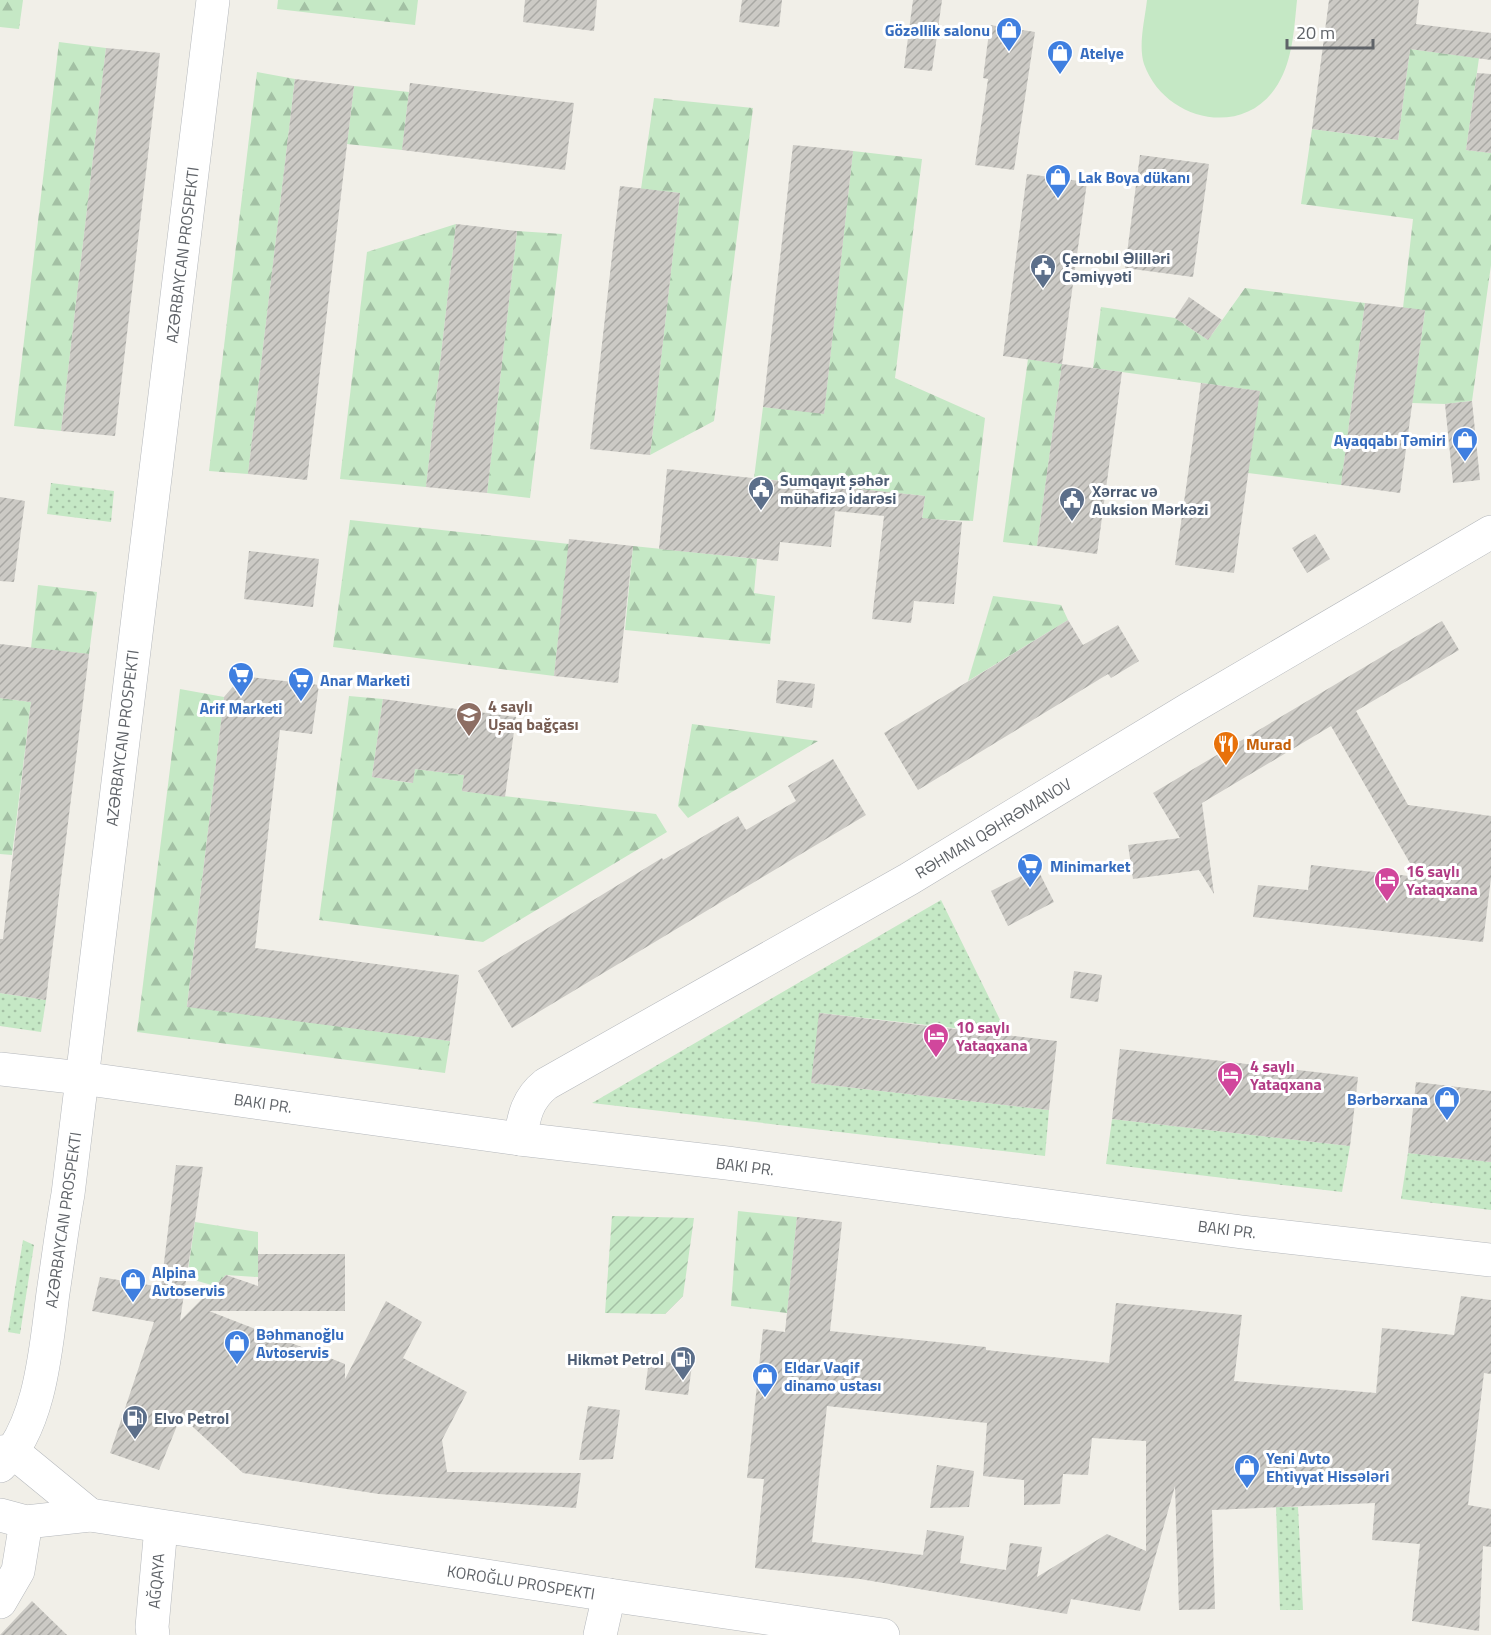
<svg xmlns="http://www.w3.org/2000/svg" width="1491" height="1635" font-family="'Titillium Web',sans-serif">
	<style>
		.grass { fill: url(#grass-dots) }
		.forest { fill: url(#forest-firs) }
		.garden { fill: url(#garden-furrows) }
		.pitch { fill: #c5e8c5 }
		.building { fill: url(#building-hatch); fill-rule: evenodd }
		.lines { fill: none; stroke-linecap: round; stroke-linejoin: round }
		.minor-casing { stroke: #b5b8bc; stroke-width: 34 }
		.minor { stroke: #fff; stroke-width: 33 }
		.labels { text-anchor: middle; stroke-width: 6; stroke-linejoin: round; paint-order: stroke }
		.shop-label { font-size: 16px; font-weight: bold; fill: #366cbe; stroke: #fff; text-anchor: start }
		.street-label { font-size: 16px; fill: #5f6368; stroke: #fff }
		.service-label { font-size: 16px; font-weight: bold; fill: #4e5e75; stroke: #fff; text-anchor: start }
		.education-label { font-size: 16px; font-weight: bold; fill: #785e54; stroke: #fff; text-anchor: start }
		.food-label { font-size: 16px; font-weight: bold; fill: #c56008; stroke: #fff; text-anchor: start }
		.hotel-label { font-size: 16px; font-weight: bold; fill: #b23c85; stroke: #fff; text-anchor: start }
	</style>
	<defs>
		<pattern id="grass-dots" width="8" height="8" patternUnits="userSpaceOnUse" patternTransform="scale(1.5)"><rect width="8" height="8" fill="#c5e8c5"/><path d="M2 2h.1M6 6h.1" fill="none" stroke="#a3c0a4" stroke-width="1.8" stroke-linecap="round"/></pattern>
		<pattern id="forest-firs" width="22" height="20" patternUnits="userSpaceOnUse" patternTransform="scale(1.5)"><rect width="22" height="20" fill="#c5e8c5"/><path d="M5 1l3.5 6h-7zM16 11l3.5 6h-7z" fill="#a3c0a4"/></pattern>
		<pattern id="garden-furrows" width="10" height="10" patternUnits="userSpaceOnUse" patternTransform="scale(1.5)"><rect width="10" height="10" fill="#c5e8c5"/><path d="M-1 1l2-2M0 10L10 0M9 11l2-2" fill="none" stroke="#a3c0a4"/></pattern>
		<pattern id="building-hatch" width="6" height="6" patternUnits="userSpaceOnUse" patternTransform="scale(1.5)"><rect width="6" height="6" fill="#cccac5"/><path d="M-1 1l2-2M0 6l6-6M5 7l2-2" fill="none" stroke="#a9a8a4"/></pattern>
	</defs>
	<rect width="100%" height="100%" fill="#f1efe8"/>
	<g class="grass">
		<polygon points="51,483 114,491 111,522 47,514"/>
		<polygon points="941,900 1007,1034 820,1013 811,1083 1049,1110 1045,1156 592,1103"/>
		<polygon points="0,993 46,1000 41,1032 0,1026"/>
		<polygon points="1112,1119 1350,1146 1342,1192 1106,1164"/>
		<polygon points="1408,1153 1491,1162 1491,1210 1401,1199"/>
		<polygon points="23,1240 34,1245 20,1334 8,1332"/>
		<polygon points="1276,1507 1298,1507 1303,1610 1280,1610"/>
	</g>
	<g class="forest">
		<polygon points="0,0 23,0 19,29 0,27"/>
		<polygon points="278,0 418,0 415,25 277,9"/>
		<polygon points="59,42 106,48 61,431 14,426"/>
		<polygon points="1410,49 1479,58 1466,150 1491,153 1491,265 1472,401 1445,404 1412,403 1425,311 1403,308 1413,219 1301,204 1312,129 1398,140"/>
		<polygon points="257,72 295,79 248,474 209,471"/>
		<polygon points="354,86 409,92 402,150 347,144"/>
		<polygon points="654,98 753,108 714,421 650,455 680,193 641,189"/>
		<polygon points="853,151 922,159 895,378 985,418 973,521 922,519 925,496 754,478 763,407 824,413"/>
		<polygon points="456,224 426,487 340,479 367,252"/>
		<polygon points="517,231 562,234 530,498 487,493"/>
		<polygon points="1245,288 1365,303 1341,485 1248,473 1259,391 1093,368 1101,307 1175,318 1208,340"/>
		<polygon points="1028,359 1062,364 1037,546 1003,542"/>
		<polygon points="350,520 569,544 554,676 333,647"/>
		<polygon points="633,546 757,559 754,593 775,596 770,644 625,630"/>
		<polygon points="38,585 97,592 89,654 31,648"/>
		<polygon points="993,596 1061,605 1068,620 968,681"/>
		<polygon points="180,689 224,697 187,1006 450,1041 445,1073 137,1032"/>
		<polygon points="349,696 383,699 372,777 412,783 415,769 464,775 462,791 656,814 667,832 483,942 319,920"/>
		<polygon points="0,698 31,702 12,855 0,854"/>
		<polygon points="692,724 818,741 688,818 678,806"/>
		<polygon points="738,1211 797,1217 787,1313 731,1306"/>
		<polygon points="195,1222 258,1232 258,1277 226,1275 215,1286 187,1278"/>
	</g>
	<polygon class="garden" points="612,1216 694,1218 683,1296 665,1314 605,1313"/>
	<path class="pitch" d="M1147 0H1297C1294 29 1293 59 1278 84 1245 140 1164 121 1144 64 1138 45 1145 19 1147 0Z"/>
	<g class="building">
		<polygon points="525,0 597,0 594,31 523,22"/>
		<polygon points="742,0 782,0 779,27 739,22"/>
		<polygon points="913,0 942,0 932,71 904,68"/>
		<polygon points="1329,0 1419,0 1416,24 1491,33 1491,60 1410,49 1398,140 1312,129"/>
		<polygon points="990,25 1035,32 1014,170 975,165 988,79 983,78"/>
		<polygon points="106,48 160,53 115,436 61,431"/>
		<polygon points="1477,73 1491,74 1491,153 1466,150"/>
		<polygon points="295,79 354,86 307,480 248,474"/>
		<polygon points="410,83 574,103 565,170 402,150"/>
		<polygon points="793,145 853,151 824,414 763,407"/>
		<polygon points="1140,155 1209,164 1193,277 1125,268"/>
		<polygon points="1027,174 1087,182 1062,364 1003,356"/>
		<polygon points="620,186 680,193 650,455 590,449"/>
		<polygon points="456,224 517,231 487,493 426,487"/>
		<polygon points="1189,297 1222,320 1208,340 1175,318"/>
		<polygon points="1365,303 1425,310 1400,493 1341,485"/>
		<polygon points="1062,364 1122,372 1097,554 1037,546"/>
		<polygon points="1201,383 1260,391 1234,573 1175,565"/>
		<polygon points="1472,401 1480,480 1453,483 1445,404"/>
		<polygon points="667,469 925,496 922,518 962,522 954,604 914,601 911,623 872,619 884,516 835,511 831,547 780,542 778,561 659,549"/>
		<polygon points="0,497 25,501 14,582 0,581"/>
		<polygon points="1315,534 1330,559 1307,573 1292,548"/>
		<polygon points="569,539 633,546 618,683 554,676"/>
		<polygon points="249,551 319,559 313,607 244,599"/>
		<polygon points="1068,620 1083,645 1118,625 1139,661 1111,678 1108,674 918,790 884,733"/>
		<polygon points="1442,621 1459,650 1356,711 1408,805 1491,816 1491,878 1483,942 1253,917 1258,885 1308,890 1311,865 1418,877 1331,726 1202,803 1214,894 1199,870 1133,879 1128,845 1180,838 1153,793"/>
		<polygon points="0,644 89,654 46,1000 0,993 0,939 3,939 31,702 0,698"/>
		<polygon points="242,676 319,685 312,734 280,730 255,948 459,975 450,1041 187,1007 224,697"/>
		<polygon points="778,680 815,684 812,708 776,703"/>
		<polygon points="383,699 516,717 505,797 462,791 464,775 415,769 413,783 372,777"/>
		<polygon points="833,759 866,815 512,1028 478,971 662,858 663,860 738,816 746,830 796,801 788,786"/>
		<polygon points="1037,868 1054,902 1008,926 991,891"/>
		<polygon points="1074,971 1102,975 1098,1002 1070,998"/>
		<polygon points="819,1013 1057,1041 1049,1110 811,1083"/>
		<polygon points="1120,1049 1358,1077 1350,1146 1112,1119"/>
		<polygon points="1416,1082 1491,1091 1491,1162 1408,1153"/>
		<polygon points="176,1165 203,1167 180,1321 226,1275 258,1286 258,1254 345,1254 345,1311 209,1311 345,1364 345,1379 386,1301 422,1322 403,1358 467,1392 442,1440 447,1472 581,1473 576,1508 379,1494 243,1473 181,1416 159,1470 110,1453 154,1322 92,1311 100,1277 161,1287"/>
		<path d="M797 1217 842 1222 830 1331 986 1347V1350L1109 1363 1116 1303 1242 1315 1234 1381 1376 1393 1382 1328 1454 1335 1461 1296 1491 1300V1374L1484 1373 1468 1505 1491 1509V1547L1483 1546 1479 1631 1412 1621 1420 1544 1372 1540 1375 1503 1212 1510 1215 1609 1179 1610 1175 1486 1140 1611 1071 1599 1067 1614 860 1579 755 1568 764 1479 747 1478 763 1329 785 1332ZM827 1406 987 1423 983 1476 1024 1480V1505L1060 1504 1063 1474 1088 1475 1092 1438 1146 1441V1551L1107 1534 1037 1577 1042 1547 1010 1543 1006 1570 960 1563 964 1536 927 1530 923 1555 812 1542Z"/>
		<polygon points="649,1360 692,1365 688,1395 645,1390"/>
		<polygon points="588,1406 620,1410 613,1459 579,1460"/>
		<polygon points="937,1465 974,1471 969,1507 930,1508"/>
		<polygon points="32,1601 67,1635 0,1635"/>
	</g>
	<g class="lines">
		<defs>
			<g id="minor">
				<polyline points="0,1069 81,1078 520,1139 727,1163 1242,1232 1491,1260"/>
				<path d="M520 1139C524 1116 527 1099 546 1084L909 879 1189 709 1491 532"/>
				<polyline points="0,1452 12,1451 90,1515"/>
				<path d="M0 1466C41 1426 46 1347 53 1293 58 1260 62 1227 68 1194L213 0"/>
				<polyline points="0,1515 26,1522 90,1515 609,1595 883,1635"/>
				<polyline points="0,1602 18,1571 26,1522"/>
				<polyline points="153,1635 152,1627 161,1527"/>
				<polyline points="600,1635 609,1595"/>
			</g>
		</defs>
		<use href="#minor" class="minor-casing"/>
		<use href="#minor" class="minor"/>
	</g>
	<defs>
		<symbol id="shop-pin" viewBox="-11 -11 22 30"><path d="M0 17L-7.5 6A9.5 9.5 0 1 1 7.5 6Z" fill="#3f7fe0" stroke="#fff"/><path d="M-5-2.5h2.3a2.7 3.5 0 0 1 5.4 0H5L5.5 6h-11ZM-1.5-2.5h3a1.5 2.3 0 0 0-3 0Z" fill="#fff"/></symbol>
		<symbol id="civic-pin" viewBox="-11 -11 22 30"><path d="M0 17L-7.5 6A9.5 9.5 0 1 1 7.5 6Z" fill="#5c6f8a" stroke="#fff"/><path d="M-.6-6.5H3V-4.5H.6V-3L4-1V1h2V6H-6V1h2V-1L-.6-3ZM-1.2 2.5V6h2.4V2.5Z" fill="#fff"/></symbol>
		<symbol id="supermarket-pin" viewBox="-11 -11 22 30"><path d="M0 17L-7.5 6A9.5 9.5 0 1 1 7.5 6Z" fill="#3f7fe0" stroke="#fff"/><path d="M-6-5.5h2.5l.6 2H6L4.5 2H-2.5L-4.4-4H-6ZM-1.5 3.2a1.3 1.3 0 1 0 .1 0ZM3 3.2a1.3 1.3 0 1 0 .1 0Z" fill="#fff"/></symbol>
		<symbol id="school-pin" viewBox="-11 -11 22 30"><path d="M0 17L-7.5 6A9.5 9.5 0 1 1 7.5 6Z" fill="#8d6e63" stroke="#fff"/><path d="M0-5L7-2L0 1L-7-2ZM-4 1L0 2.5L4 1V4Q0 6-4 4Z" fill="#fff"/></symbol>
		<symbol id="restaurant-pin" viewBox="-11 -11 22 30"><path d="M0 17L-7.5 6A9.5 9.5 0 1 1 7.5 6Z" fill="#e8710a" stroke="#fff"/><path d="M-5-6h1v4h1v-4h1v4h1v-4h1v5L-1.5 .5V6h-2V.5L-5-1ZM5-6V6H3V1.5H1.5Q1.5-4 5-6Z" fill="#fff"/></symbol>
		<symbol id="hotel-pin" viewBox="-11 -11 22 30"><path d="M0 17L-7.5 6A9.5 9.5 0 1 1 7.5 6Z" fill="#d1479c" stroke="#fff"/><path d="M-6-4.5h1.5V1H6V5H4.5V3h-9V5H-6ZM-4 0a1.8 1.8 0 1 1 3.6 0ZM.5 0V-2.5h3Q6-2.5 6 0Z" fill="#fff"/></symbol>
		<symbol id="fuel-pin" viewBox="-11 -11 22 30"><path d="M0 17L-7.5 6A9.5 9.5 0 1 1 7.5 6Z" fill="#5c6f8a" stroke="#fff"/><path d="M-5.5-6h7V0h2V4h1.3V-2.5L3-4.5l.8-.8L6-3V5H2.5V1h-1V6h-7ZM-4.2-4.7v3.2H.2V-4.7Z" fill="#fff"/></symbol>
	</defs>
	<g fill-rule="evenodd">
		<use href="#shop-pin" x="994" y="15" width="30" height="40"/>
		<use href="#shop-pin" x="1045" y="38" width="30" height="40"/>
		<use href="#shop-pin" x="1043" y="162" width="30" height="40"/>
		<use href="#civic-pin" x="1028" y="252" width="30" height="40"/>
		<use href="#shop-pin" x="1450" y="425" width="30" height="40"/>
		<use href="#civic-pin" x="746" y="474" width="30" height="40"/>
		<use href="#civic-pin" x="1057" y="485" width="30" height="40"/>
		<use href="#supermarket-pin" x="226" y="660" width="30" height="40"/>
		<use href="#supermarket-pin" x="286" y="665" width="30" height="40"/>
		<use href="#school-pin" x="454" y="700" width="30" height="40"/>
		<use href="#restaurant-pin" x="1211" y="729" width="30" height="40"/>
		<use href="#supermarket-pin" x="1015" y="851" width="30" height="40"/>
		<use href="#hotel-pin" x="1372" y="865" width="30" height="40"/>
		<use href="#hotel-pin" x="921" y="1021" width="30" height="40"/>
		<use href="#hotel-pin" x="1215" y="1060" width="30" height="40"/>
		<use href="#shop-pin" x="1432" y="1084" width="30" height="40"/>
		<use href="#shop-pin" x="118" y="1266" width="30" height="40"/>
		<use href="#shop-pin" x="222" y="1328" width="30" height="40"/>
		<use href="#fuel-pin" x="668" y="1344" width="30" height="40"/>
		<use href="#shop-pin" x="750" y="1361" width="30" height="40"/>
		<use href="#fuel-pin" x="120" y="1403" width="30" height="40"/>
		<use href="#shop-pin" x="1232" y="1452" width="30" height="40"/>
	</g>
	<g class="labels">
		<g class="shop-label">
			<text x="990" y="36" text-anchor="end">Gözəllik salonu</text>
			<text x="1080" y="59">Atelye</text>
			<text x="1078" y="183">Lak Boya dükanı</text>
			<text x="1446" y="446" text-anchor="end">Ayaqqabı Təmiri</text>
			<text x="320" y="686">Anar Marketi</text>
			<text x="241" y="714" text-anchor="middle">Arif Marketi</text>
			<text x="1050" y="872">Minimarket</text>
			<text x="1428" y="1105" text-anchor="end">Bərbərxana</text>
			<text x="152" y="1278">Alpina<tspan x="152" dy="18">Avtoservis</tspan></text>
			<text x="256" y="1340">Bəhmanoğlu<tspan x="256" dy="18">Avtoservis</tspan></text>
			<text x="784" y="1373">Eldar Vaqif<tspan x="784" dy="18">dinamo ustası</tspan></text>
			<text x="1266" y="1464">Yeni Avto<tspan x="1266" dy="18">Ehtiyyat Hissələri</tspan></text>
		</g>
		<g class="street-label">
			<text transform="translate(182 255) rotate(-83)" y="6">AZƏRBAYCAN PROSPEKTI</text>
			<text transform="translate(122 738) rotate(-83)" y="6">AZƏRBAYCAN PROSPEKTI</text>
			<text transform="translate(993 828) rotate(-31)" y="6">RƏHMAN QƏHRƏMANOV</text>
			<text transform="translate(263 1103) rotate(8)" y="6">BAKI PR.</text>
			<text transform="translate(745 1166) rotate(7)" y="6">BAKI PR.</text>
			<text transform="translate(63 1220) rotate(-82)" y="6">AZƏRBAYCAN PROSPEKTI</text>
			<text transform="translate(1227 1229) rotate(7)" y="6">BAKI PR.</text>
			<text transform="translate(156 1581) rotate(-85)" y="6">AĞQAYA</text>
			<text transform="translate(521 1582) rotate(9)" y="6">KOROĞLU PROSPEKTI</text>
		</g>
		<g class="service-label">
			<text x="1062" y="264">Çernobıl Əlilləri<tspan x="1062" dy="18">Cəmiyyəti</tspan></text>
			<text x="780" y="486">Sumqayıt şəhər<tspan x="780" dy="18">mühafizə idarəsi</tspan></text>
			<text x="1092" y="497">Xərrac və<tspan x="1092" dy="18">Auksion Mərkəzi</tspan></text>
			<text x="664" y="1365" text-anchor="end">Hikmət Petrol</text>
			<text x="154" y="1424">Elvo Petrol</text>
		</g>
		<g class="education-label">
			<text x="488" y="712">4 saylı<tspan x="488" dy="18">Uşaq bağçası</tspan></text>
		</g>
		<g class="food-label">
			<text x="1246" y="750">Murad</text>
		</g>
		<g class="hotel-label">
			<text x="1406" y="877">16 saylı<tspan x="1406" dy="18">Yataqxana</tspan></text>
			<text x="956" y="1033">10 saylı<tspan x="956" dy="18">Yataqxana</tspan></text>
			<text x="1250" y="1072">4 saylı<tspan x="1250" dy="18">Yataqxana</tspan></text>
		</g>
	</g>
	<path d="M1287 39v9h86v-9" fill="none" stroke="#5f6368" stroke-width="3"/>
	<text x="1296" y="39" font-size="18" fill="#5f6368" stroke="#ffffff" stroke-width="4.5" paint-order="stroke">20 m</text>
</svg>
